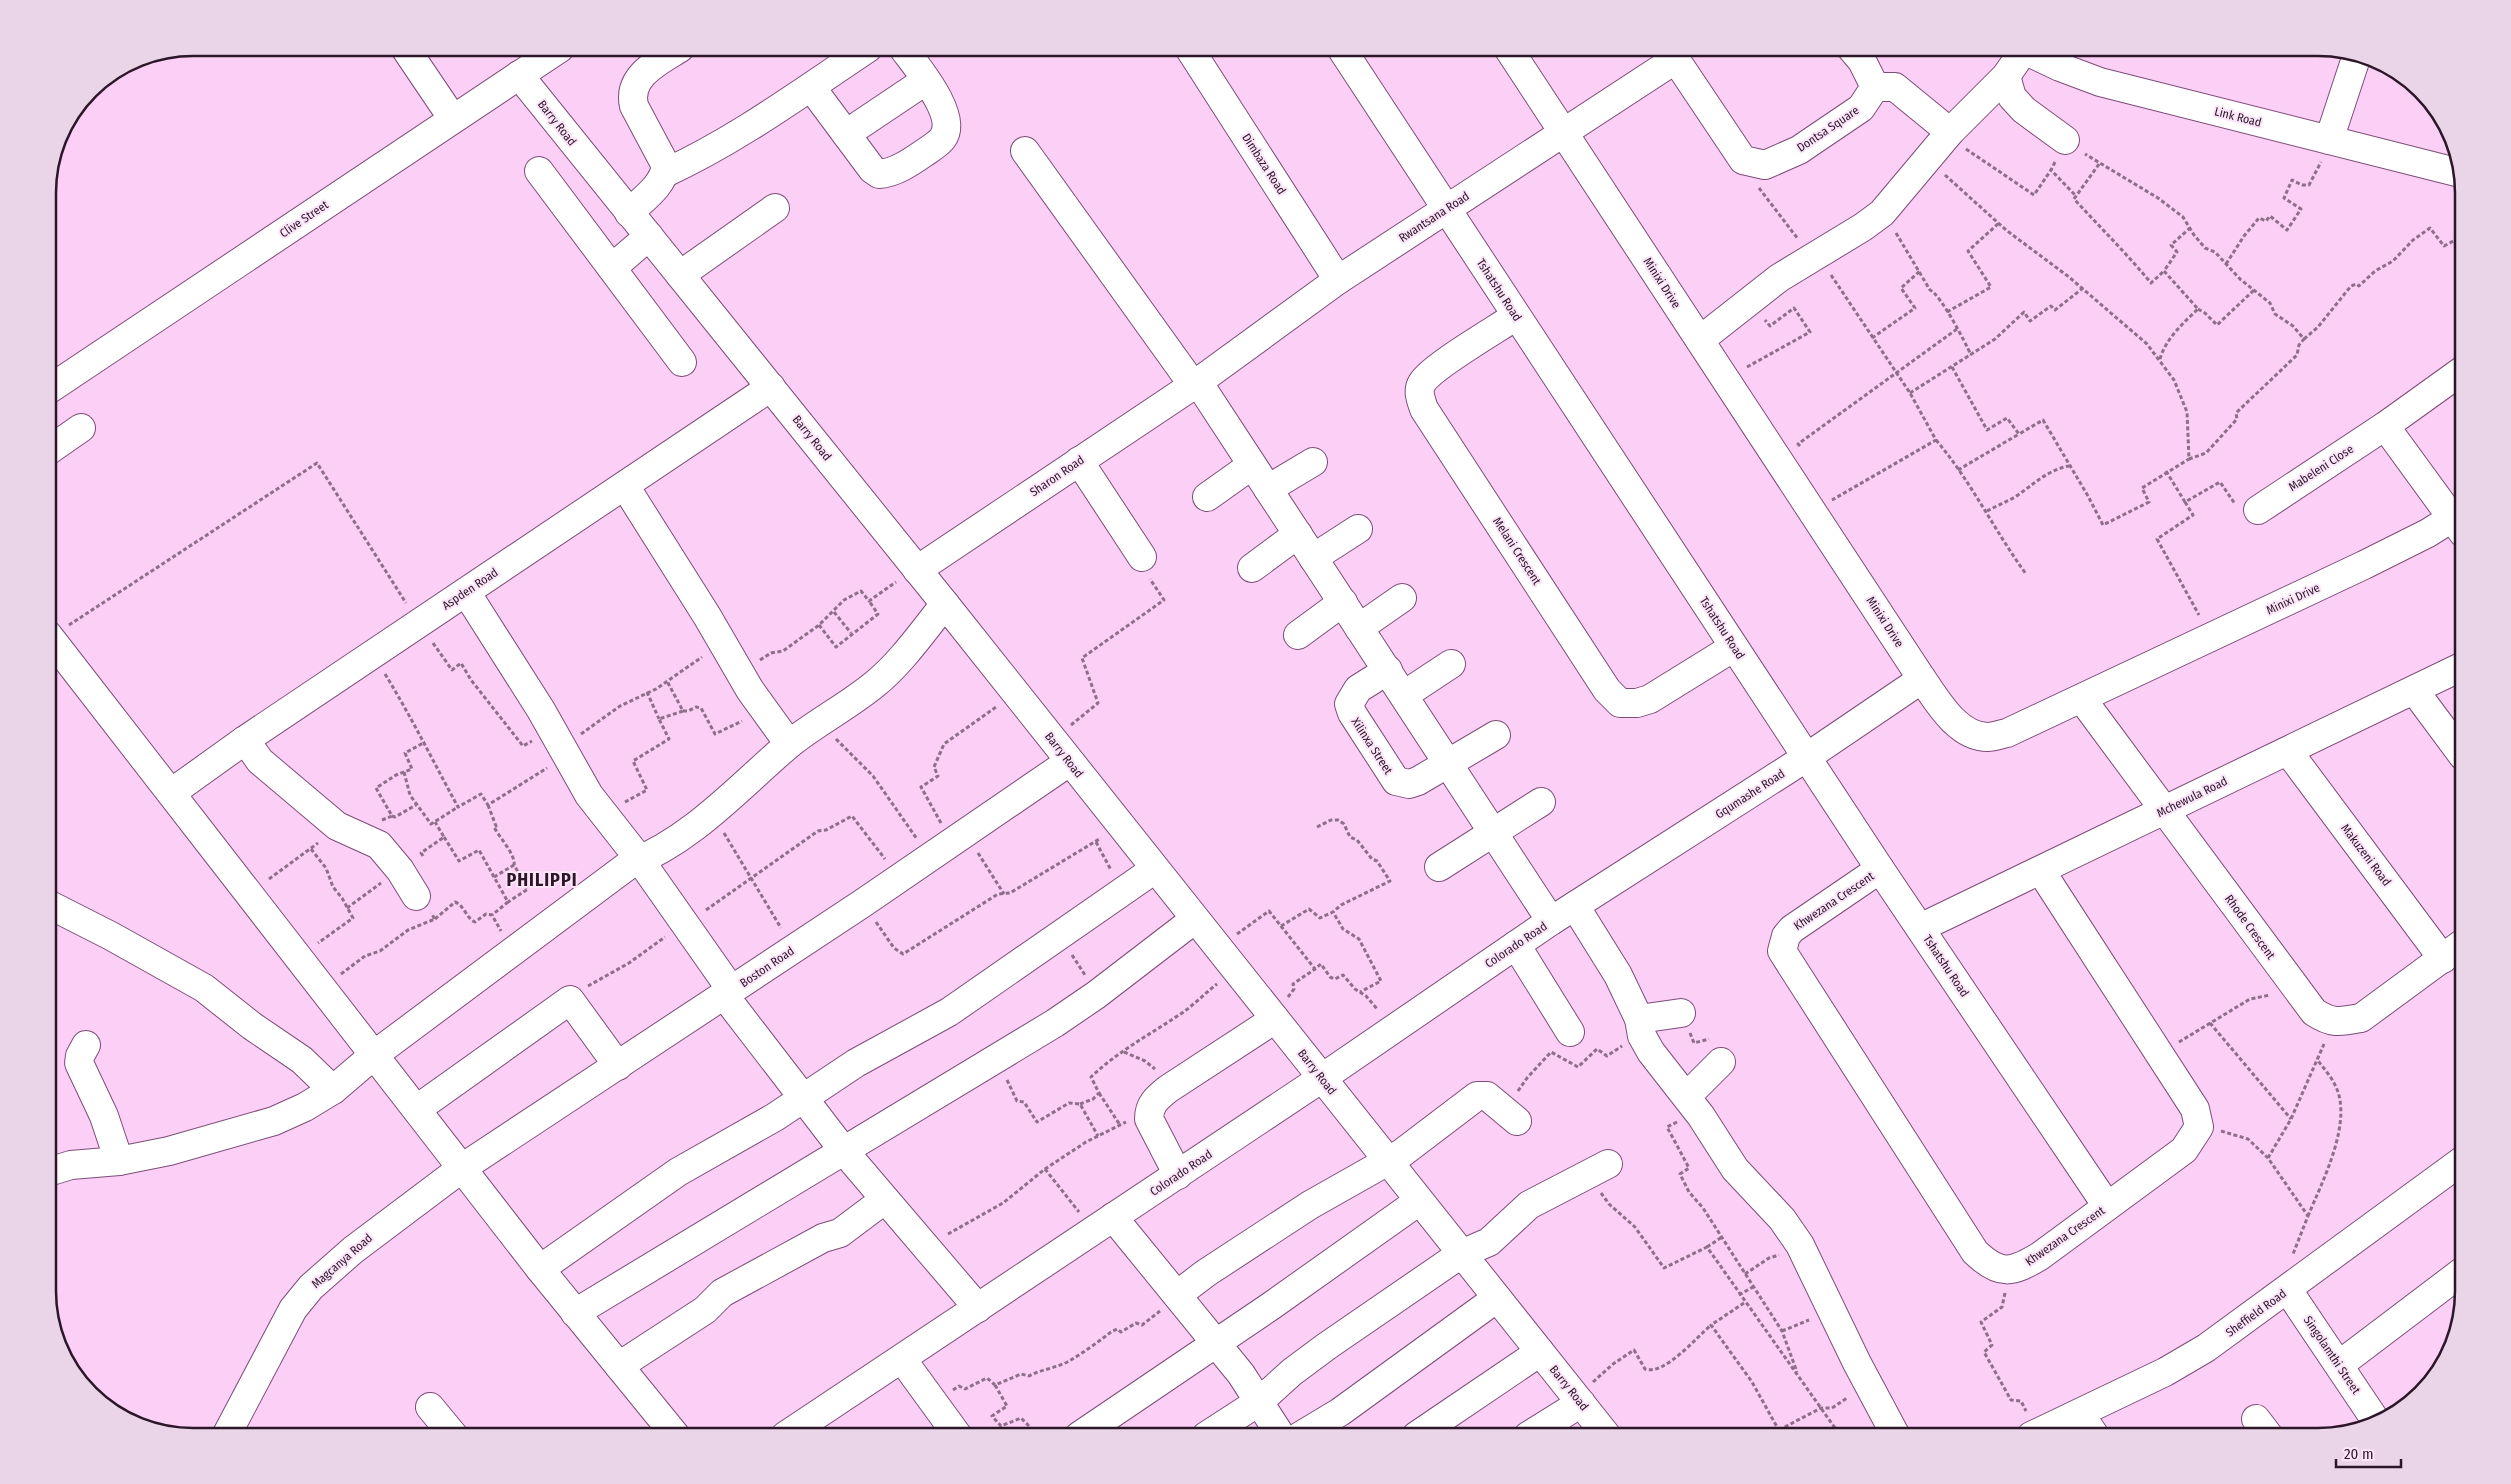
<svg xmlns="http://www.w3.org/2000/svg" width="2511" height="1484" font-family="'Fira Sans Condensed',sans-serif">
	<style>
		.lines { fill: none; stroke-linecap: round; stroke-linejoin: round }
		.minor-casing { stroke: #7d4d78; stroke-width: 30 }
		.path { stroke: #8e6e89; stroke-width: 3; stroke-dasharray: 4 2.5; stroke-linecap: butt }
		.minor { stroke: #fff; stroke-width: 28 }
		.labels { text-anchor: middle; stroke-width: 4; stroke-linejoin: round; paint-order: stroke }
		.street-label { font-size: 12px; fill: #2c1729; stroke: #fbe4f8 }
		.district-label { font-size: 18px; font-weight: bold; letter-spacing: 1px; fill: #2c1729; stroke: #fbe4f8 }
		.rim { fill: none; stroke: #2c1729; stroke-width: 2.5 }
	</style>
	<rect width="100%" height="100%" fill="#fccff6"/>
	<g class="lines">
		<defs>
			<g id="minor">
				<polyline points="405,48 453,119"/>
				<polyline points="1189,48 1338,280"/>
				<polyline points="1341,48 1880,869 2107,1206"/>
				<path d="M1508 48 1922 679C1937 700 1957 737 1988 737 1994 737 2001 734 2007 733L2364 565 2428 533 2463 511"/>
				<polyline points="1668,48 1743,160 1765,165 1799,150 1861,108 1875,87 1862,61 1851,48"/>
				<polyline points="2020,48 2060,67 2100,82 2460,173"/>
				<polyline points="519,75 945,604 1607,1436"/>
				<polyline points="2006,76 2012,97 2024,110 2065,140"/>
				<path d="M811 87 872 169 879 174C895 173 911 162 924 153 930 149 938 144 942 139 960 117 916 66 903 48"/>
				<polyline points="1875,87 1895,87 1950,132"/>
				<polyline points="846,134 925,81"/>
				<polyline points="2329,140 2356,58"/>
				<polyline points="1025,151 1193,385"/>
				<polyline points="539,171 682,362"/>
				<path d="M665 173C737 140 802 92 868 48"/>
				<path d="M629 213C643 199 663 186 666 166L634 106C627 76 658 62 680 48"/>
				<polyline points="612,268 649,236"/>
				<polyline points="680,275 775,208"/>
				<path d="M1516 316C1497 329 1431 367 1422 383 1417 391 1421 400 1424 409L1607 690 1620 703H1637L1650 699 1734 647"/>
				<polyline points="1700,340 1779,278 1863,227 1882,213 1950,132 2006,76 2024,50"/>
				<polyline points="1198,382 1551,921"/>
				<polyline points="48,390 560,48"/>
				<polyline points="2385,426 2463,533"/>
				<polyline points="48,451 81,428"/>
				<polyline points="1079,461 1142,557"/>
				<polyline points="625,486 707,616 750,690 789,744"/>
				<polyline points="1268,489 1313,462"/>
				<polyline points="1207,497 1252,465"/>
				<polyline points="2258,510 2385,426 2463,370"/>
				<polyline points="1313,558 1358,529"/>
				<polyline points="1252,568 1298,534"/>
				<polyline points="917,570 1198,382 1338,280 1676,59"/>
				<polyline points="466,592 541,710 589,795 640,860 732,991"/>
				<polyline points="1359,628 1402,598"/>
				<polyline points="48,635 540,1269 676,1436"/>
				<polyline points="1298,635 1343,602"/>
				<polyline points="1388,670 1358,689 1349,704 1352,713 1396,781 1409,784 1418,781 1496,735"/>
				<polyline points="2414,690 2463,756"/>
				<polyline points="1404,695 1451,664"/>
				<path d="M2082 699 2314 1012C2332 1024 2340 1022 2361 1018L2463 943"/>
				<polyline points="245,740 260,761 337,826 379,845 400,870 416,896"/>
				<polyline points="2288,751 2443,959"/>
				<polyline points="171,793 245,740 771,387"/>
				<polyline points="1439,867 1541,802"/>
				<path d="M1880 869 1792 929 1786 936 1782 951 1975 1252C2000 1276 2012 1273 2040 1256L2184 1150 2199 1127 2195 1109 2041 871"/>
				<polyline points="48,904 111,936 204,988 252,1026 302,1060 333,1090"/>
				<polyline points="1575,906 1618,975 1639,1019 1642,1036 1651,1052 1701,1116 1735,1169 1782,1219 1800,1245 1857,1363 1896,1436"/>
				<polyline points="1920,928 2463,666"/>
				<polyline points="1516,945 1570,1032"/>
				<polyline points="724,995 844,1151 978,1308"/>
				<polyline points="1639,1019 1681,1013"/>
				<polyline points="86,1045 80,1056 79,1063 104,1116 119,1161"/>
				<polyline points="1687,1096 1721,1062"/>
				<polyline points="417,1109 570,1000 618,1066"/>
				<path d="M48 1172 71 1165 119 1161 169 1151 274 1121 305 1107 333 1090 374 1055 630 864C692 840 738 788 787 746 815 723 847 707 875 684 902 662 923 631 945 604"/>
				<path d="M1178 1175 1149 1119C1149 1104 1157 1098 1168 1089L1275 1019"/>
				<polyline points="1113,1217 1241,1374 1281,1436"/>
				<polyline points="540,1269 678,1172 775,1117 856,1063 949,1012 1155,869"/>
				<polyline points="2288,1290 2376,1421"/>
				<polyline points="1177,1295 1206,1273 1310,1205 1402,1153 1477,1096 1487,1096 1517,1121"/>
				<polyline points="575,1313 1055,1023 1096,995 1195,919"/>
				<polyline points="902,1359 958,1436"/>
				<polyline points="2339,1365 2463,1271"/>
				<polyline points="619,1366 705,1310 722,1293 823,1238 840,1233 884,1200"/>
				<polyline points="430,1407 454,1436"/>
				<polyline points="2080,1414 2095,1436"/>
				<polyline points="2256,1419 2269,1436"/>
				<polyline points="226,1436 293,1309 311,1287 353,1250 462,1168 863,903 1069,762"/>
				<polyline points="785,1436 1322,1078 1551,921 1807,757 1922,679"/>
				<polyline points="1079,1436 1271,1306 1419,1201"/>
				<polyline points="1206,1436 1260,1401 1292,1372 1327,1346 1461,1254 1489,1242 1529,1205 1608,1164"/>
				<polyline points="1300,1436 1340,1412 1497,1298"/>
				<polyline points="1416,1436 1540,1352"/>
				<polyline points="1528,1436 1581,1403"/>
				<polyline points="2031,1436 2165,1372 2206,1348 2463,1160"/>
			</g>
		</defs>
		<use href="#minor" class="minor-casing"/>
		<g class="path">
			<polyline points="1966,149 2034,195 2051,170"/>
			<polyline points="2055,162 2051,170 2076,196"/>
			<path d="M2099 164 2074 199C2100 227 2127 254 2151 283L2164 271"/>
			<polyline points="1945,175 2006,230 2069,277 2147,344 2174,380 2187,412 2189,459 2206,453 2237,419 2236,413 2297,355 2299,345 2304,339 2293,326 2275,314 2270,303 2240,279 2215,252 2205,248 2194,235 2183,217 2158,198 2085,154"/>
			<polyline points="1759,188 1798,239"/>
			<path d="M1896 233 1930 290C1941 295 1965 342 1971 355"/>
			<polyline points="2226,264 2244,236 2259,218 2266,221 2270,216 2287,230 2301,209 2284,198 2292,180 2302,185 2309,185 2321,162"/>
			<polyline points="1831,275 1910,393 1936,440 1832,500"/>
			<polyline points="2198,309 2205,313 2217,325 2254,290"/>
			<polyline points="1947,312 1991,287 1968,251 1999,223"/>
			<polyline points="1872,338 1915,308 1901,288 1920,271"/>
			<polyline points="2304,339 2318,327 2351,286 2356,284 2359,286 2375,271 2393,261 2413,240 2430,228 2444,246 2463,236"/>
			<path d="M2160 359C2165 340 2183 323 2198 309L2164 271 2177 252 2171 245 2190 228"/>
			<polyline points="1747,367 1810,332 1794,308 1770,326 1765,320"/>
			<polyline points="1952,367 1987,430 2007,418 2019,434 2043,420 2088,496 2103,525 2149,502 2142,488 2189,459"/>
			<polyline points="1910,393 1995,339 2024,312 2030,321 2051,306 2055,310 2083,288"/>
			<path d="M1936 440C1971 481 1994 530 2026 574"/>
			<polyline points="1800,446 1798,444 1957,329"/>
			<polyline points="1958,470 2019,434"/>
			<polyline points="2166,471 2185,502 2220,482 2235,504"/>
			<polyline points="2185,502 2193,515 2157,539 2199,615"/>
			<path d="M1987 511C1996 506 2006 502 2015 497 2033 485 2047 470 2069 466"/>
			<polyline points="834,612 851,633"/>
			<polyline points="69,625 317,463 406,603"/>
			<polyline points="819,625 836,647 878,614 869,601"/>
			<polyline points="433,643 452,670 461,663 471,680 523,746 532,741"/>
			<polyline points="760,660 771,653 783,651 819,625 844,600 861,591 869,601 896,582"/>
			<path d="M385 674C412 718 434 763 458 807L481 794 488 805 547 768"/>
			<polyline points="647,692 659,719"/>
			<polyline points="683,711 688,711 696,707 701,708 715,734 742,721"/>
			<polyline points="1071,725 1098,703 1082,658 1164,600 1150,579"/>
			<polyline points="581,734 620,706 656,689 702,657"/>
			<polyline points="836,739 873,776 917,839"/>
			<polyline points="404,772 410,795 431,824 458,807"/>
			<polyline points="625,802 647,790 633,761 669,739 659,719 683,711 667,681"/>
			<path d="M488 805 496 826 494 827C499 837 516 855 514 865L528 889 508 902"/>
			<polyline points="392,816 395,817 416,805"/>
			<polyline points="382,820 392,816 376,788 396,775 412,769 405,753 425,742"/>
			<polyline points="941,823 921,787 938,776 934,767 944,744 996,707"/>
			<polyline points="1317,827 1331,820 1338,820 1344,824 1350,837 1357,840 1372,859 1377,861 1390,881 1341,905 1333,912"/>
			<polyline points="724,833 781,928"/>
			<polyline points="444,837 459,861 479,850 508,902 492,915"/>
			<polyline points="1096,842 1111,870"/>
			<polyline points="311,849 326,868 333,887 342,898 353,918 318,943"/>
			<polyline points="978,853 1004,894"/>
			<polyline points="423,856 421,853 444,837 435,822"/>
			<polyline points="494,877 514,865"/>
			<polyline points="269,879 318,843"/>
			<polyline points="347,908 381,883"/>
			<polyline points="706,910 818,831 826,830 852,816 885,859"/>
			<path d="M435 919 455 902C464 905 466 918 475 922L486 914 492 915 501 931"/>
			<polyline points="876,922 894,948 903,954 998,894 1010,893 1101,838"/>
			<polyline points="1281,926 1309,909 1320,918 1333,912 1343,929 1359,939 1381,981 1360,992"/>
			<polyline points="1237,934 1269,911 1315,969 1321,964 1330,977 1335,979 1343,975 1355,989 1366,996 1378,1010"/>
			<polyline points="1072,955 1085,975"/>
			<polyline points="341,974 365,956 380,951 408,930 435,919 431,913"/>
			<polyline points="2456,980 2457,1004 2463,1013"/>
			<polyline points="588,986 629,963 665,937"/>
			<polyline points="1288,997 1294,989 1293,984 1315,969"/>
			<polyline points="2210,1023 2291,1119"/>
			<polyline points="1690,1033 1694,1043 1709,1039"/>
			<polyline points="2179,1042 2250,999 2270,995"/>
			<polyline points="1124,1052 1145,1061 1155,1069"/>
			<polyline points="1007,1080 1017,1101 1024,1102 1037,1122 1069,1103 1080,1104 1098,1136"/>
			<polyline points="1518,1091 1527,1078 1551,1052 1578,1067 1597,1049 1607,1056 1622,1046"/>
			<polyline points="1099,1093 1120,1125"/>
			<path d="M1080 1104 1093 1099 1099 1093 1091 1077C1117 1052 1149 1035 1179 1015 1193 1006 1204 994 1217 984"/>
			<polyline points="1677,1122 1667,1127 1689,1168 1680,1174 1689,1192 1703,1208 1782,1331 1797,1372"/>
			<polyline points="2221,1131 2248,1139 2268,1158 2308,1216 2293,1254"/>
			<polyline points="2268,1158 2291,1119 2324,1044"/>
			<polyline points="1045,1169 1079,1212"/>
			<polyline points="1601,1193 1609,1204 1635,1227 1664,1268 1707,1247 1835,1428 1855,1436"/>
			<path d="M2308 1216C2322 1182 2354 1121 2335 1085 2331 1076 2323 1068 2317 1059"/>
			<polyline points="948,1234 1003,1203 1045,1169 1086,1142 1126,1122"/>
			<polyline points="1707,1247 1722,1237"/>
			<polyline points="1745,1274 1769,1258 1779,1255"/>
			<polyline points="2005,1293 2002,1307 1981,1322 1992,1345 1984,1352 2011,1400 2021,1401 2026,1411"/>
			<polyline points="1739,1295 1753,1287"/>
			<polyline points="1744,1303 1711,1325 1752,1382 1782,1436"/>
			<polyline points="1782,1331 1809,1320"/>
			<path d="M1593 1382 1613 1364 1634 1350 1645 1369C1664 1376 1697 1337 1711 1325"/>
			<polyline points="995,1385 1007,1406 992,1416 1001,1426 1021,1418 1039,1436"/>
			<path d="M953 1390 959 1386 965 1389 987 1378 995 1385 1021 1374 1029 1376C1042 1369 1057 1368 1069 1361 1083 1353 1098 1342 1111 1332L1117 1329 1121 1332 1136 1323 1142 1325 1160 1311"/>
			<polyline points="1779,1430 1821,1408 1832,1408 1847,1398"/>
		</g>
		<use href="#minor" class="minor"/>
	</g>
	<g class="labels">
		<g class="street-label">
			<text transform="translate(2238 117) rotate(14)" y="4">Link Road</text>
			<text transform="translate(557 123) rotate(52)" y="4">Barry Road</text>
			<text transform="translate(1828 129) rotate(-34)" y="4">Dontsa Square</text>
			<text transform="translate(1264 164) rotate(57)" y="4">Dimbaza Road</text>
			<text transform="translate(1434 217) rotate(-33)" y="4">Rwantsana Road</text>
			<text transform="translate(304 219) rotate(-34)" y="4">Clive Street</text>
			<text transform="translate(1662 283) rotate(57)" y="4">Minixi Drive</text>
			<text transform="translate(1499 290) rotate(57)" y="4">Tshatshu Road</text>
			<text transform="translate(812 438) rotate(51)" y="4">Barry Road</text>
			<text transform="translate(2321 468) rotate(-33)" y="4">Mabeleni Close</text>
			<text transform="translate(1057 476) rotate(-34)" y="4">Sharon Road</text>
			<text transform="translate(1517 551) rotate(57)" y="4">Melani Crescent</text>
			<text transform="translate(470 589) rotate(-34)" y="4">Aspden Road</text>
			<text transform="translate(2293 599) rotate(-25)" y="4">Minixi Drive</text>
			<text transform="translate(1885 622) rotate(57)" y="4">Minixi Drive</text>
			<text transform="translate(1722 628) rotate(57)" y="4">Tshatshu Road</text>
			<text transform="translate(1372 746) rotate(57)" y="4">Xilinxa Street</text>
			<text transform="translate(1064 755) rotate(52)" y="4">Barry Road</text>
			<text transform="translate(1750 794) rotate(-33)" y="4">Gqumashe Road</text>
			<text transform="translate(2192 797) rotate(-26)" y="4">Mchewula Road</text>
			<text transform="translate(2366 855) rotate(53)" y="4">Makuzeni Road</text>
			<text transform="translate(1834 901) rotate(-34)" y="4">Khwezana Crescent</text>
			<text transform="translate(2250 927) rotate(54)" y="4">Rhode Crescent</text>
			<text transform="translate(1516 945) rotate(-34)" y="4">Colorado Road</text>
			<text transform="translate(1946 966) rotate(56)" y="4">Tshatshu Road</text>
			<text transform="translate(767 967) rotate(-34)" y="4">Boston Road</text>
			<text transform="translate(1317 1072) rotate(52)" y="4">Barry Road</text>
			<text transform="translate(1181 1173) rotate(-34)" y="4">Colorado Road</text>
			<text transform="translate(2065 1236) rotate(-35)" y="4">Khwezana Crescent</text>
			<text transform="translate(342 1261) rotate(-41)" y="4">Magcanya Road</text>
			<text transform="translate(2256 1313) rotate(-36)" y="4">Sheffield Road</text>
			<text transform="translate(2332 1355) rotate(56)" y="4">Singolamthi Street</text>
			<text transform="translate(1569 1388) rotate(51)" y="4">Barry Road</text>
		</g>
		<g class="district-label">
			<text x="542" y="886">PHILIPPI</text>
		</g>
	</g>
	<path d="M0 0H2511V1484H0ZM193 56H2318A137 137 0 0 1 2455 193V1291A137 137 0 0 1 2318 1428H193A137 137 0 0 1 56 1291V193A137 137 0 0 1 193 56Z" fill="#ead4e7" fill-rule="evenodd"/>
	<path class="rim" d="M193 56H2318A137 137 0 0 1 2455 193V1291A137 137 0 0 1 2318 1428H193A137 137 0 0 1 56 1291V193A137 137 0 0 1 193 56Z"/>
	<path d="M2336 1459v8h65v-8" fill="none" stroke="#2c1729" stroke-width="2.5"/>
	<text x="2344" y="1459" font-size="15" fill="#2c1729" stroke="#fbe4f8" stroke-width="4" paint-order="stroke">20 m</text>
</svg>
